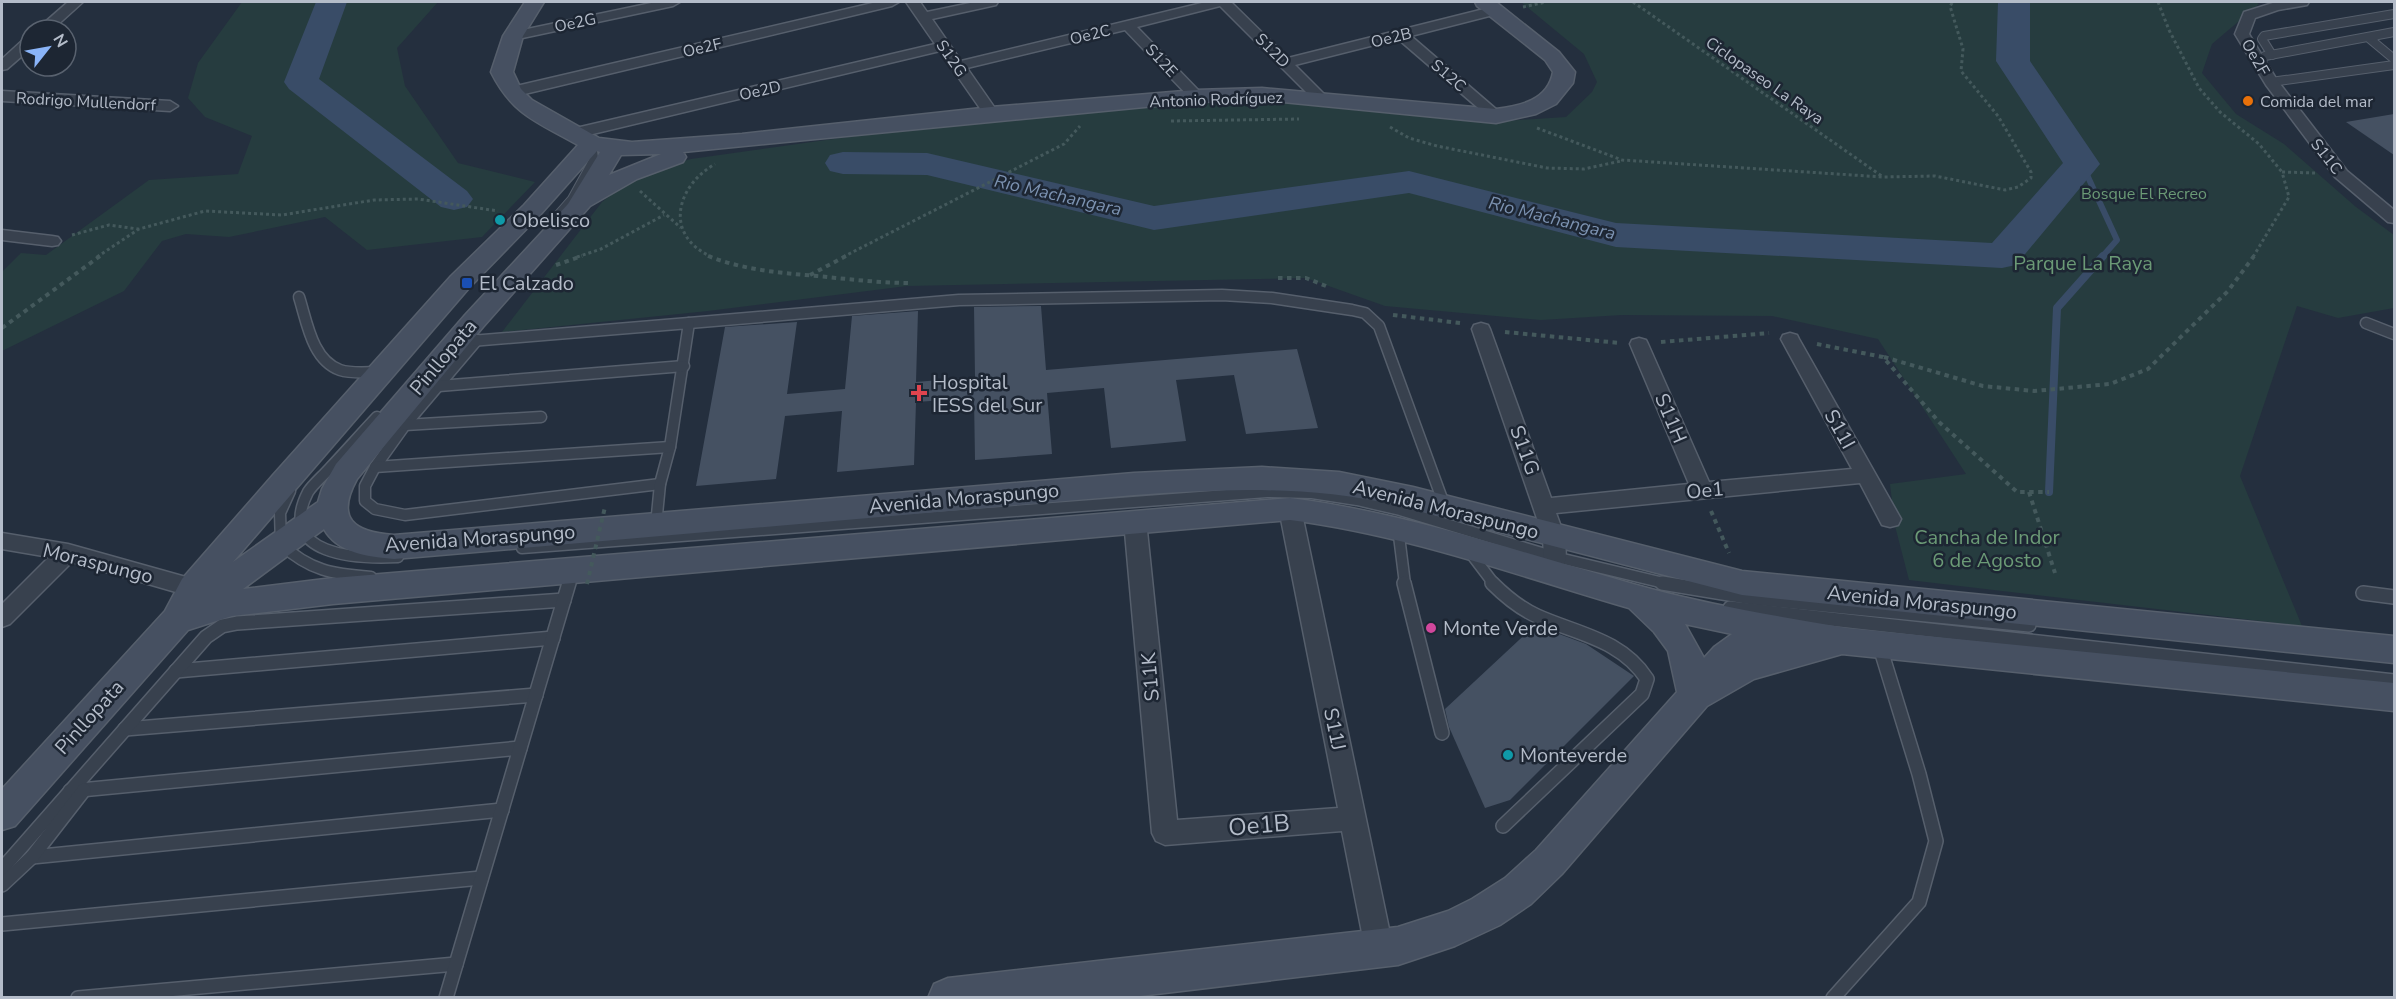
<svg xmlns="http://www.w3.org/2000/svg" width="2396" height="999" font-family="'Nunito Sans',sans-serif">
	<style>
		.green { fill: #263c3f }
		.lines { fill: none; stroke-linecap: round; stroke-linejoin: round }
		.stream-far1 { stroke: #394c67; stroke-width: 6 }
		.stream { stroke: #394c67; stroke-width: 8 }
		.river { fill: #394c67; fill-rule: evenodd }
		.building { fill: #455162 }
		.lane-far2-casing { stroke: #565f6c; stroke-width: 10 }
		.lane-far1-casing { stroke: #565f6c; stroke-width: 13 }
		.lane-casing { stroke: #565f6c; stroke-width: 16 }
		.street-casing { stroke: #565f6c; stroke-width: 3 }
		.secondary-casing { stroke: #565f6c; stroke-width: 3 }
		.path-far1 { stroke: #44595c; stroke-width: 3; stroke-dasharray: 3 3; stroke-linecap: butt }
		.path { stroke: #44595c; stroke-width: 4; stroke-dasharray: 4.5 4.5; stroke-linecap: butt }
		.lane-far2 { stroke: #38414e; stroke-width: 8 }
		.lane-far1 { stroke: #38414e; stroke-width: 10 }
		.lane { stroke: #38414e; stroke-width: 13 }
		.street { fill: #38414e; fill-rule: evenodd }
		.secondary { fill: #465061; fill-rule: evenodd }
		.path-bridge { stroke: #44595c; stroke-width: 4; stroke-dasharray: 4.5 4.5; stroke-linecap: butt }
		.food-dot { fill: #e8710a; stroke: #1d2633; stroke-width: 2 }
		.culture-dot { fill: #0f9aa8; stroke: #1d2633; stroke-width: 2 }
		.transit-dot { fill: #1a4fb4; stroke: #1d2633; stroke-width: 2 }
		.health-dot { fill: #e0444e; stroke: #1d2633; stroke-width: 2 }
		.hotel-dot { fill: #d1479c; stroke: #1d2633; stroke-width: 2 }
		.labels { text-anchor: middle; stroke-width: 5; stroke-linejoin: round; paint-order: stroke }
		.far-street-label { font-size: 16px; fill: #b4bcc9; stroke: #1d2633 }
		.far-poi-label { font-size: 16px; fill: #b4bcc9; stroke: #1d2633; text-anchor: start }
		.far-park-label { font-size: 16px; fill: #6b9a76; stroke: #1d2633 }
		.far-water-label { font-size: 18px; font-style: italic; fill: #7c92b1; stroke: #1d2633 }
		.poi-label { font-size: 20px; fill: #b4bcc9; stroke: #1d2633; text-anchor: start }
		.park-label { font-size: 20px; fill: #6b9a76; stroke: #1d2633 }
		.street-label { font-size: 20px; fill: #b4bcc9; stroke: #1d2633 }
		.near-street-label { font-size: 24px; fill: #b4bcc9; stroke: #1d2633 }
	</style>
	<rect width="100%" height="100%" fill="#242f3e"/>
	<g class="green">
		<polygon points="242,2 438,2 397,48 405,86 458,163 535,182 482,237 367,250 325,217 229,237 186,234 162,241 124,291 2,351 2,272 21,253 46,255 149,180 238,174 252,136 205,117 188,98 198,63"/>
		<polygon points="1521,2 2255,2 2259,4 2212,44 2202,73 2236,114 2284,144 2356,207 2394,235 2394,308 2338,318 2297,306 2240,476 2302,626 1909,580 1895,526 1890,484 1966,474 1878,339 1772,316 1622,315 1541,320 1385,306 1306,278 907,286 708,311 502,332 602,202 638,174 691,159 990,117 1196,98 1326,103 1489,122 1566,117 1592,92 1597,82 1584,54"/>
	</g>
	<g class="lines">
		<polyline class="stream-far1" points="2082,164 2117,240 2102,257"/>
		<polyline class="stream" points="2049,492 2057,308 2103,256"/>
		<g class="river">
			<polygon points="316,2 347,2 319,79 467,191 473,199 467,207 454,210 441,207 289,89 284,82"/>
			<polygon points="1998,2 2030,2 2030,61 2100,164 2016,265 2002,268 1616,247 1409,193 1154,230 927,175 843,174 830,171 825,163 830,155 843,152 927,153 1154,206 1409,171 1616,223 1992,243 2063,163 1996,61"/>
		</g>
	</g>
	<g class="building">
		<polygon points="2394,114 2394,155 2346,122"/>
		<polygon points="1041,306 1046,370 1297,349 1318,428 1246,434 1234,375 1176,380 1186,441 1111,448 1104,388 1047,393 1052,454 975,460 974,398 916,402 914,465 837,472 842,411 785,416 776,479 696,486 725,327 797,322 787,394 845,389 852,316 918,311 916,382 975,377 974,307"/>
		<polygon points="1535,625 1586,644 1634,676 1510,800 1485,808 1449,727 1445,709"/>
	</g>
	<g class="lines">
		<defs>
			<g id="lane-far2">
				<polyline points="2376,36 2370,39 2394,59"/>
				<polyline points="2272,55 2262,39 2264,36 2394,14"/>
				<polyline points="2265,56 2394,32"/>
				<polyline points="2271,82 2394,65"/>
				<polyline points="558,215 572,199 594,159 592,143"/>
			</g>
			<g id="lane-far1">
				<path d="M299 297C307 322 312 360 340 370 352 374 367 372 379 372"/>
				<polyline points="689,323 959,300 1222,295 1272,298 1352,310 1365,313 1379,326 1445,507"/>
				<polyline points="2366,323 2394,334"/>
				<polyline points="477,340 405,425 375,467 365,486 365,501 375,509 405,515 660,484"/>
				<polyline points="471,341 689,323 670,447 660,484 656,525"/>
				<polyline points="439,386 684,366"/>
				<path d="M377 417C361 434 346 451 330 468 323 476 313 484 308 492 275 556 358 559 398 557"/>
				<polyline points="405,425 541,417"/>
				<polyline points="375,467 670,447"/>
				<path d="M290 491 280 513 281 544C310 571 333 574 371 577"/>
				<polyline points="1398,528 1405,584"/>
				<polyline points="522,548 1267,492 1312,493 1357,500 1400,510 1555,557 1668,584"/>
				<polyline points="1469,551 1494,584"/>
				<polyline points="568,584 572,572"/>
			</g>
			<g id="lane">
				<polyline points="1404,583 1442,733"/>
				<path d="M1492 583C1505 596 1519 608 1537 616 1577 634 1621 639 1647 679L1642 694 1503 826"/>
				<polyline points="1662,583 1753,598 2029,625"/>
				<polyline points="2363,593 2394,597"/>
				<polyline points="1730,608 2394,681"/>
				<polyline points="176,671 553,638"/>
				<polyline points="125,729 536,695"/>
				<polyline points="70,791 520,748"/>
				<polyline points="32,857 502,810"/>
				<polyline points="2,869 206,637 222,626 237,623 564,600"/>
				<polyline points="2,885 32,857 84,790"/>
				<polyline points="2,924 481,878"/>
				<polyline points="78,998 456,964"/>
				<polyline points="446,998 569,583"/>
				<polyline points="1833,998 1919,902 1936,841 1919,774 1879,644"/>
			</g>
			<g id="street">
				<polygon points="68,2 83,2 52,30 36,30"/>
				<polygon points="656,2 680,2 673,6 513,40 506,36 513,32"/>
				<polygon points="877,2 899,2 892,6 512,97 504,92 512,87"/>
				<polygon points="906,2 920,2 927,12 975,2 998,2 996,5 932,19 961,61 1206,2 1231,2 1288,58 1496,6 1501,7 1503,10 1501,13 1411,36 1504,116 1501,119 1491,119 1398,39 1295,65 1329,99 1326,102 1316,102 1220,6 1137,27 1201,93 1204,96 1201,99 1191,99 1125,30 967,68 999,114 991,119 986,117 940,51 576,138 568,133 576,128 935,44"/>
				<polygon points="2276,2 2309,2 2307,5 2278,10 2255,18 2249,34 2277,80 2347,171 2394,210 2394,223 2388,222 2335,177 2266,85 2235,34 2244,12"/>
				<polygon points="30,37 30,49 7,69 2,70 2,59 25,38"/>
				<polygon points="2,91 170,101 178,106 170,111 2,101"/>
				<polygon points="2,230 52,236 58,237 61,241 58,245 52,246 2,240"/>
				<path d="M1481 323 1488 325 1490 329 1551 498 1689 484 1630 344 1632 340 1639 338 1646 340 1648 344 1709 482 1852 469 1781 339 1783 335 1790 333 1797 335 1799 339 1901 519 1898 525 1890 527 1882 525 1860 483 1556 513C1565 536 1571 556 1559 579L1551 582 1543 579 1540 573 1544 560 1543 536 1472 329 1474 325Z"/>
				<polygon points="1290,501 1297,503 1301,509 1393,948 1389,957 1379,961 1369,957 1365,948 1342,831 1165,845 1156,841 1152,833 1124,521 1127,515 1135,513 1143,515 1146,521 1177,820 1338,808 1279,509 1283,503"/>
				<polygon points="2,533 68,544 193,579 201,582 204,588 201,594 193,597 72,562 10,624 2,627 2,604 49,557 2,549"/>
			</g>
			<path id="secondary" d="M525 2H544L523 36 513 72 521 89 532 100 599 138 632 142 742 134 991 107 1196 90 1262 88 1496 109C1521 106 1548 100 1553 72L1545 60 1477 6 1475 2H1496L1559 52 1575 72 1573 83 1556 104 1536 114 1496 123 1262 100 1196 102 683 152 686 157 683 162 637 179 590 206 483 327 357 479C335 519 354 532 394 535L1134 473 1262 467 1339 472 1413 487 1742 571 2394 636V663L1742 595 1395 505C1308 485 1222 489 1134 495L394 559C369 557 337 553 324 529L243 589 333 578 1290 498C1408 513 1519 552 1633 584 1703 604 1775 616 1847 628L2394 683V711L1842 654 1754 679 1707 706 1562 874 1531 904 1500 925 1455 946 1398 965 1123 998H928L934 984 948 978 1398 927 1448 911 1472 899 1505 878 1536 850 1677 692 1668 651 1654 632 1629 608C1516 575 1407 535 1290 520L333 604 232 616 188 630 15 826 2 830V789L165 611 182 579 273 475 451 276 524 205 578 145C538 122 513 116 491 72L503 36ZM597 151 600 152 568 204 465 315 336 464 322 489 318 502 233 562 469 288 540 215ZM661 154 609 175 621 155ZM1685 624 1732 634 1714 647 1704 658Z"/>
		</defs>
		<use href="#lane-far2" class="lane-far2-casing"/>
		<use href="#lane-far1" class="lane-far1-casing"/>
		<use href="#lane" class="lane-casing"/>
		<use href="#street" class="street-casing"/>
		<use href="#secondary" class="secondary-casing"/>
		<g class="path-far1">
			<polyline points="1633,2 1883,177"/>
			<polyline points="2158,2 2169,30 2199,88 2220,112 2259,144 2282,172"/>
			<polyline points="1523,7 1546,2"/>
			<polyline points="1171,121 1299,119"/>
			<polyline points="1390,127 1409,138 1437,146 1547,168 1584,169 1621,161"/>
			<polyline points="1537,128 1622,160 1883,177 1935,176 2005,190 2018,187 2031,178 2031,172 1998,116 1961,71 1963,49 1950,6 1953,2"/>
			<polyline points="640,191 681,228"/>
			<polyline points="72,235 109,225 138,229"/>
			<polyline points="97,257 139,229 205,211 282,215 374,200 418,199 498,211"/>
			<polyline points="577,257 601,249 664,215"/>
			<path d="M712 257C664 236 675 187 715 164"/>
			<polyline points="843,257 1064,144 1080,126"/>
			<polyline points="2253,257 2289,197 2282,172 2315,173"/>
		</g>
		<g class="path">
			<path d="M708 256C744 270 780 273 817 276 848 279 879 283 910 283"/>
			<polyline points="556,265 582,256"/>
			<polyline points="810,275 846,256"/>
			<polyline points="1278,278 1306,278 1326,286"/>
			<polyline points="1393,315 1460,323"/>
			<polyline points="2,328 100,256"/>
			<polyline points="1505,332 1620,343"/>
			<polyline points="1661,342 1769,333"/>
			<polyline points="1817,344 1883,357 1939,422 2017,492 2049,492"/>
			<polyline points="1884,357 1983,386 2034,391 2110,384 2148,369 2228,291 2254,256"/>
			<polyline points="2029,492 2055,573"/>
			<polyline points="1711,511 1729,553"/>
		</g>
		<use href="#lane-far2" class="lane-far2"/>
		<use href="#lane-far1" class="lane-far1"/>
		<use href="#lane" class="lane"/>
		<use href="#street" class="street"/>
		<use href="#secondary" class="secondary"/>
		<polyline class="path-bridge" points="587,584 605,507"/>
	</g>
	<circle class="food-dot" cx="2248" cy="101" r="6"/>
	<g class="culture-dot">
		<circle cx="500" cy="220" r="6"/>
		<circle cx="1508" cy="755" r="6"/>
	</g>
	<rect class="transit-dot" x="461" y="277" width="12" height="12" rx="3"/>
	<path class="health-dot" d="M916 384h6v6h6v6h-6v6h-6v-6h-6v-6h6z"/>
	<circle class="hotel-dot" cx="1431" cy="628" r="6"/>
	<g class="labels">
		<g class="far-street-label">
			<text transform="translate(575 22) rotate(-12)" y="6">Oe2G</text>
			<text transform="translate(1090 34) rotate(-14)" y="6">Oe2C</text>
			<text transform="translate(1391 37) rotate(-14)" y="6">Oe2B</text>
			<text transform="translate(702 47) rotate(-13)" y="6">Oe2F</text>
			<text transform="translate(1273 50) rotate(45)" y="6">S12D</text>
			<text transform="translate(2256 57) rotate(60)" y="6">Oe2F</text>
			<text transform="translate(952 58) rotate(55)" y="6">S12G</text>
			<text transform="translate(1162 60) rotate(47)" y="6">S12E</text>
			<text transform="translate(1449 75) rotate(41)" y="6">S12C</text>
			<text transform="translate(1765 80) rotate(35)" y="6">Ciclopaseo La Raya</text>
			<text transform="translate(760 90) rotate(-13)" y="6">Oe2D</text>
			<text transform="translate(1216 99) rotate(-2)" y="6">Antonio Rodríguez</text>
			<text transform="translate(86 101) rotate(3)" y="6">Rodrigo Mullendorf</text>
			<text transform="translate(2327 156) rotate(52)" y="6">S11C</text>
		</g>
		<g class="far-poi-label">
			<text x="2260" y="107">Comida del mar</text>
		</g>
		<g class="far-park-label">
			<text x="2144" y="199">Bosque El Recreo</text>
		</g>
		<g class="far-water-label">
			<text transform="translate(1058 195) rotate(13)" y="6">Rio Machangara</text>
			<text transform="translate(1552 218) rotate(14)" y="6">Rio Machangara</text>
		</g>
		<g class="poi-label">
			<text x="512" y="227">Obelisco</text>
			<text x="479" y="290">El Calzado</text>
			<text x="932" y="389">Hospital<tspan x="932" dy="23">IESS del Sur</tspan></text>
			<text x="1443" y="635">Monte Verde</text>
			<text x="1520" y="762">Monteverde</text>
		</g>
		<g class="park-label">
			<text x="2083" y="270">Parque La Raya</text>
			<text x="1987" y="544">Cancha de Indor<tspan x="1987" dy="23">6 de Agosto</tspan></text>
		</g>
		<g class="street-label">
			<text transform="translate(443 357) rotate(-50)" y="7">Pinllopata</text>
			<text transform="translate(1671 418) rotate(67)" y="7">S11H</text>
			<text transform="translate(1840 429) rotate(61)" y="7">S11I</text>
			<text transform="translate(1525 450) rotate(70)" y="7">S11G</text>
			<text transform="translate(1705 490) rotate(-5)" y="7">Oe1</text>
			<text transform="translate(964 498) rotate(-5)" y="7">Avenida Moraspungo</text>
			<text transform="translate(1446 509) rotate(14)" y="7">Avenida Moraspungo</text>
			<text transform="translate(480 538) rotate(-4)" y="7">Avenida Moraspungo</text>
			<text transform="translate(98 563) rotate(14)" y="7">Moraspungo</text>
			<text transform="translate(1922 602) rotate(6)" y="7">Avenida Moraspungo</text>
			<text transform="translate(1150 677) rotate(-95)" y="7">S11K</text>
			<text transform="translate(89 717) rotate(-48)" y="7">Pinllopata</text>
			<text transform="translate(1335 729) rotate(78)" y="7">S11J</text>
		</g>
		<g class="near-street-label">
			<text transform="translate(1259 825) rotate(-5)" y="8">Oe1B</text>
		</g>
	</g>
	<rect width="2396" height="999" fill="none" stroke="#b4bcc9" stroke-width="6"/>
	<g transform="translate(48 48) rotate(59)"><circle r="28" fill="#1d2633" stroke="#59626f" stroke-width="1.5"/>
	<path d="M0-4.5L10 22L0 15L-10 22Z" fill="#8ab4f8"/>
	<text y="-9" font-size="16" font-weight="bold" text-anchor="middle" fill="#b4bcc9">N</text>
	</g>
</svg>
